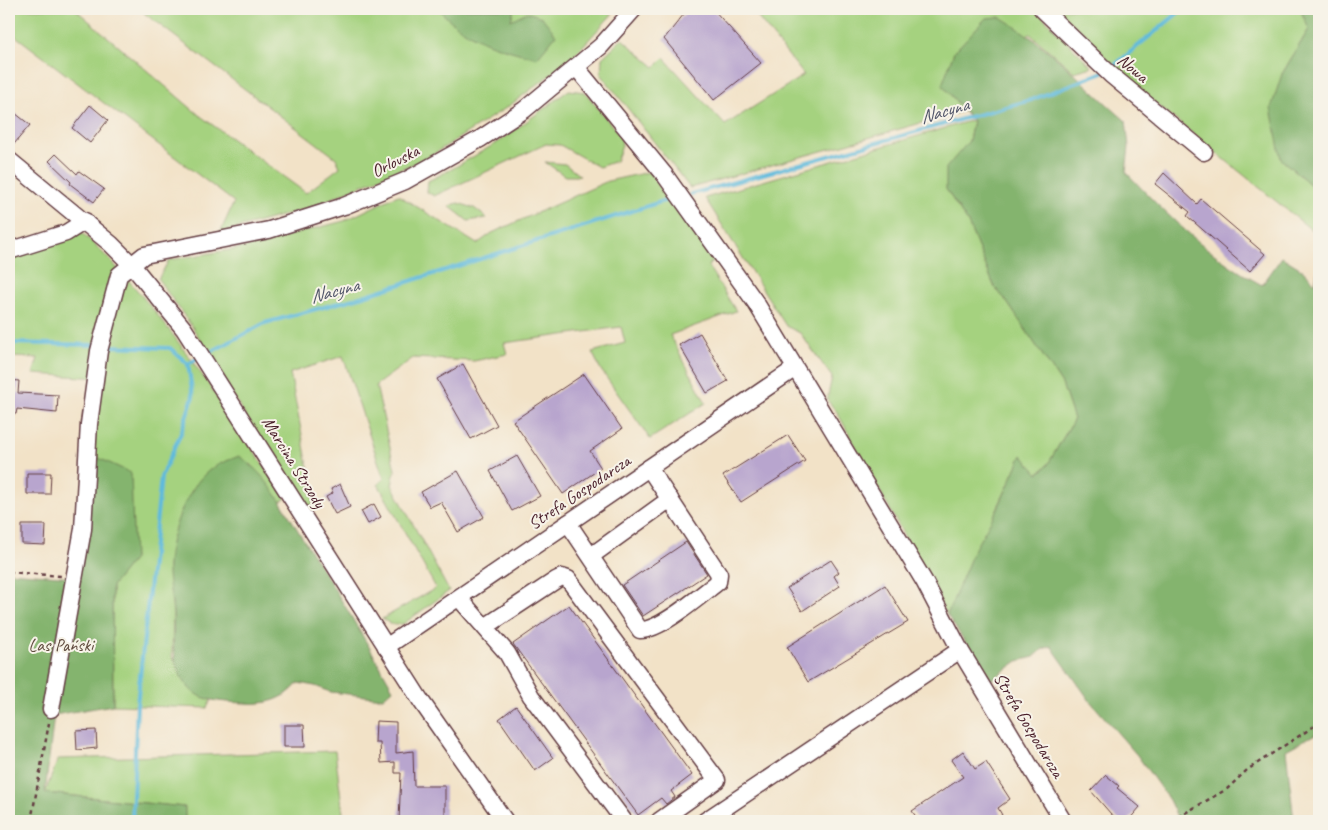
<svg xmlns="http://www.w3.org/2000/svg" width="1328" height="830" font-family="Caveat,sans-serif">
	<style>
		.green { fill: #a5d27f; stroke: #787855 }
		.forest { fill: #84b46e; stroke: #676a4c }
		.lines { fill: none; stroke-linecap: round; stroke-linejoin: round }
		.stream { stroke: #5ebadc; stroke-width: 4 }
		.building { fill: #b8a5ce }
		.minor-casing { stroke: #633c42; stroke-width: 19 }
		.path { stroke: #633c42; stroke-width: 2.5; stroke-dasharray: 4 4; stroke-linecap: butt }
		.minor { stroke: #fff; stroke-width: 16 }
		.labels { text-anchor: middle; stroke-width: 4; stroke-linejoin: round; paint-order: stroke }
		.street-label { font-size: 18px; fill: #4a1f2b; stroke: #f7f3e8 }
		.park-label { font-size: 18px; fill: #614c40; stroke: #f7f3e8 }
		.water-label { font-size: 19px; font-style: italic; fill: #515569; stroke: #f7f3e8 }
	</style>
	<rect width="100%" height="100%" fill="#f7f3e8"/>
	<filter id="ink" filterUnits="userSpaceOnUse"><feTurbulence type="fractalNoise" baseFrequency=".02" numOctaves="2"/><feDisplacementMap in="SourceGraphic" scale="10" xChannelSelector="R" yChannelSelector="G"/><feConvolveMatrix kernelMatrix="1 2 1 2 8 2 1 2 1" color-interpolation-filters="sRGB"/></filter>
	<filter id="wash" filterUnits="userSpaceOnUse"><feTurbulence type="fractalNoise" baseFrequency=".0096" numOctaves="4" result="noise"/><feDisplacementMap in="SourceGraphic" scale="20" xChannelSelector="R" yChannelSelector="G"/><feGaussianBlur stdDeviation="1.12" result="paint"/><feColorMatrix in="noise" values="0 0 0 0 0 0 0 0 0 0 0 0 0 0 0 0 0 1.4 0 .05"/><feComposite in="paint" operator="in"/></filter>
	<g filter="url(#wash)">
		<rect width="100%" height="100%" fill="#f2e2c7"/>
		<g class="green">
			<polygon points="9,9 75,9 199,115 306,193 340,167 336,158 144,13 147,9 617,9 570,60 509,106 427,158 306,209 220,233 234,202 9,31"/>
			<polygon points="751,9 1035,9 1092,67 1074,72 1030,34 942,84 964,111 690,188 601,74 602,58 622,39 655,67 664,58 725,125 804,75"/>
			<polygon points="1048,9 1303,9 1301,11 1309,29 1282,74 1281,159 1319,192 1319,236 1108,65"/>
			<polygon points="569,90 585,92 621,137 622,146 616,161 599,167 560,145 546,144 434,196 427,192 428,181 452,169 500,141"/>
			<polygon points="973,120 969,141 946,189 968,223 995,288 1005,299 1062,384 1074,419 1047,466 1037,474 1022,456 947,615 837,412 827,400 832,377 800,333 786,326 705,198"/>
			<polygon points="545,162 565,164 580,176 565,176"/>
			<polygon points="649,172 714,260 708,266 736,311 670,335 706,403 650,439 601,370 592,352 625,343 621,327 504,343 507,354 474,361 413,358 376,385 395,470 392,485 449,591 403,624 391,624 382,619 436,588 378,484 384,479 343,356 290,373 314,497 309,523 193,328 158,279 169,260 236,249 344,221 398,195 477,244 492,233 608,181"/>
			<polygon points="458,203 474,208 487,218 468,221 449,206"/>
			<path d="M79 230C163 306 222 406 286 498L280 502 251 464 168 565 173 615 172 656 191 690 211 700 207 708 113 705 112 586 134 558 92 455 101 378 33 374 38 358 9 357V257Z"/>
			<polygon points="335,751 344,821 185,821 184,807 45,793 58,759"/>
		</g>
		<g class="forest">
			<path d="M438 9H514L511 20 527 12 542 17 556 35 537 58C496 47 469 41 438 9Z"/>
			<polygon points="1303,9 1319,9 1319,192 1281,159 1271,108 1282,74 1309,29 1301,11"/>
			<path d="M1000 17C1051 47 1083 84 1126 121L1129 147 1126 172C1165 214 1210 257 1262 285L1282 257 1303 270 1315 283 1319 263V732L1286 750 1294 821H1179L1169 800 1137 755 1090 701 1051 646 1043 649 1034 657 1018 661 991 680 947 615 974 550 997 510 1022 455 1038 474 1047 466 1074 419 1062 384 1005 299 995 288 968 223 946 189V168L969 141 973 121 942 85 954 52 986 18Z"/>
			<polygon points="88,453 131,473 134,559 112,586 113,705 54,715 45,793 185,807 185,821 9,821 9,572 73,577"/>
			<path d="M239 456C268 475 284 508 302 537 334 587 364 637 393 689L383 698 331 692 315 686 298 683C285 700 265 705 244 703 228 702 201 702 190 689 168 664 175 642 173 613 172 597 167 580 168 564 170 533 186 487 211 469 219 463 230 460 239 456Z"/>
		</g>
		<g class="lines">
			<g class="stream">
				<polyline points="1111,68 1183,9"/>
				<polyline points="691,194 1031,100 1103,72"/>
				<polyline points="9,343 96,345"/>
				<polyline points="106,346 170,348 188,364"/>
				<polyline points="205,355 265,323 357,298 670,199"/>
				<polyline points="188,364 199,358"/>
				<polyline points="132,821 137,705 161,477 181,433 193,397 188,364"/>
			</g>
		</g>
		<g id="blocks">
			<g class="building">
				<polygon points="688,9 713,9 761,63 714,100 664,39"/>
				<polygon points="90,105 108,120 90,143 72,128"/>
				<polygon points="15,113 30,125 9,150 9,121"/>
				<polygon points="56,154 77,174 79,171 104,189 94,202 70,184 71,182 49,161"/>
				<polygon points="1164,173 1197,204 1201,199 1265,254 1250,271 1187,216 1190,212 1155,184"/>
				<polygon points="700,333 728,381 707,393 679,345"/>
				<polygon points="463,364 497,425 471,439 437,379"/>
				<polygon points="584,374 622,429 590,451 601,468 563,494 513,421"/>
				<polygon points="9,380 19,381 18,393 58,395 57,413 17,409 16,414 9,413"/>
				<polygon points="788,435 805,461 741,502 723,476"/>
				<polygon points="517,456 540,496 512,511 490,471"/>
				<polygon points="458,471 484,517 458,532 441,502 430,507 421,492"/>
				<polygon points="27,473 51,473 50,494 27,494"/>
				<polygon points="340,484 350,507 335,514 326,497 333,493 331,489"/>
				<polygon points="374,504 381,517 368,524 361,511"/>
				<polygon points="22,525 46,525 45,545 22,544"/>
				<polygon points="686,542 707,574 643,616 622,585"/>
				<polygon points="831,560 839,572 834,576 840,586 802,611 787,588"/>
				<polygon points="885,585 908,622 808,682 787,647"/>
				<polygon points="569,605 692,775 671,791 675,797 666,804 661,798 638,815 513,644"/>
				<polygon points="516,706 553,758 535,771 499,719"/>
				<polygon points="376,721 396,722 396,753 413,751 414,786 445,786 445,821 399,821 401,773 395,773 395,762 381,763 380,743 375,743"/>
				<polygon points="284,725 304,725 305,747 284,747"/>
				<polygon points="96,730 97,748 77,750 76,731"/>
				<polygon points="963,751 975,769 986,762 1010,799 998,808 1002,815 992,821 919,821 912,811 963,777 951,760"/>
				<polygon points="1106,775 1119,786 1117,788 1140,807 1128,821 1121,821 1111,814 1091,791"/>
			</g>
		</g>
	</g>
	<g filter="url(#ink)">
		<use href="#blocks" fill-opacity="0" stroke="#633c42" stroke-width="1"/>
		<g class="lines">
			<defs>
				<g id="minor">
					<polyline points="1042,9 1111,75 1204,152"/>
					<polyline points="576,67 664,174 756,303 924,581 960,650 1063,821"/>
					<polyline points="9,160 111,244 131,264 184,329 421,701 505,821"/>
					<polyline points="9,251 66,233 85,221"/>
					<path d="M568 523 640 630C660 631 701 595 718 582L719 574 649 468"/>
					<polyline points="591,556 670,499"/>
					<polyline points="459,598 507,653 531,696 624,821"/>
					<polyline points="485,627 556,580 562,577 568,579 717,780 659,821"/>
					<polyline points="386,647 794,369"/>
					<polyline points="51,709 83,529 89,424 99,351 119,275 144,255 269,230 344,206 405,181 480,139 524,110 601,46 634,9"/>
					<polyline points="705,821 960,650"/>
				</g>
			</defs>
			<use href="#minor" class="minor-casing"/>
			<g class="path">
				<polyline points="9,572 61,576"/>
				<polyline points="31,821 49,723"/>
				<polyline points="1171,821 1227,789 1247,770 1319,723"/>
			</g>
			<use href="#minor" class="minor"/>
		</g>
	</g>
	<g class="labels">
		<g class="street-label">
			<text transform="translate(1133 68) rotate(40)" y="6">Nowa</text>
			<text transform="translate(395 161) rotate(-27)" y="6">Orlovska</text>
			<text transform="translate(294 462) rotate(58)" y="6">Marcina Strzody</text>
			<text transform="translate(579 492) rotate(-34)" y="6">Strefa Gospodarcza</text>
			<text transform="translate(1029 725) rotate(59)" y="6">Strefa Gospodarcza</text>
		</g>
		<g class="park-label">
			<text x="61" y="651">Las Pański</text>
		</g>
		<g class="water-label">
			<text transform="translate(944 110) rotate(-16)" y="7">Nacyna</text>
			<text transform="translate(334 290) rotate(-15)" y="7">Nacyna</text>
		</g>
	</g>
	<rect width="1328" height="830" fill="none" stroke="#f7f3e8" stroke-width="30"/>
</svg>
